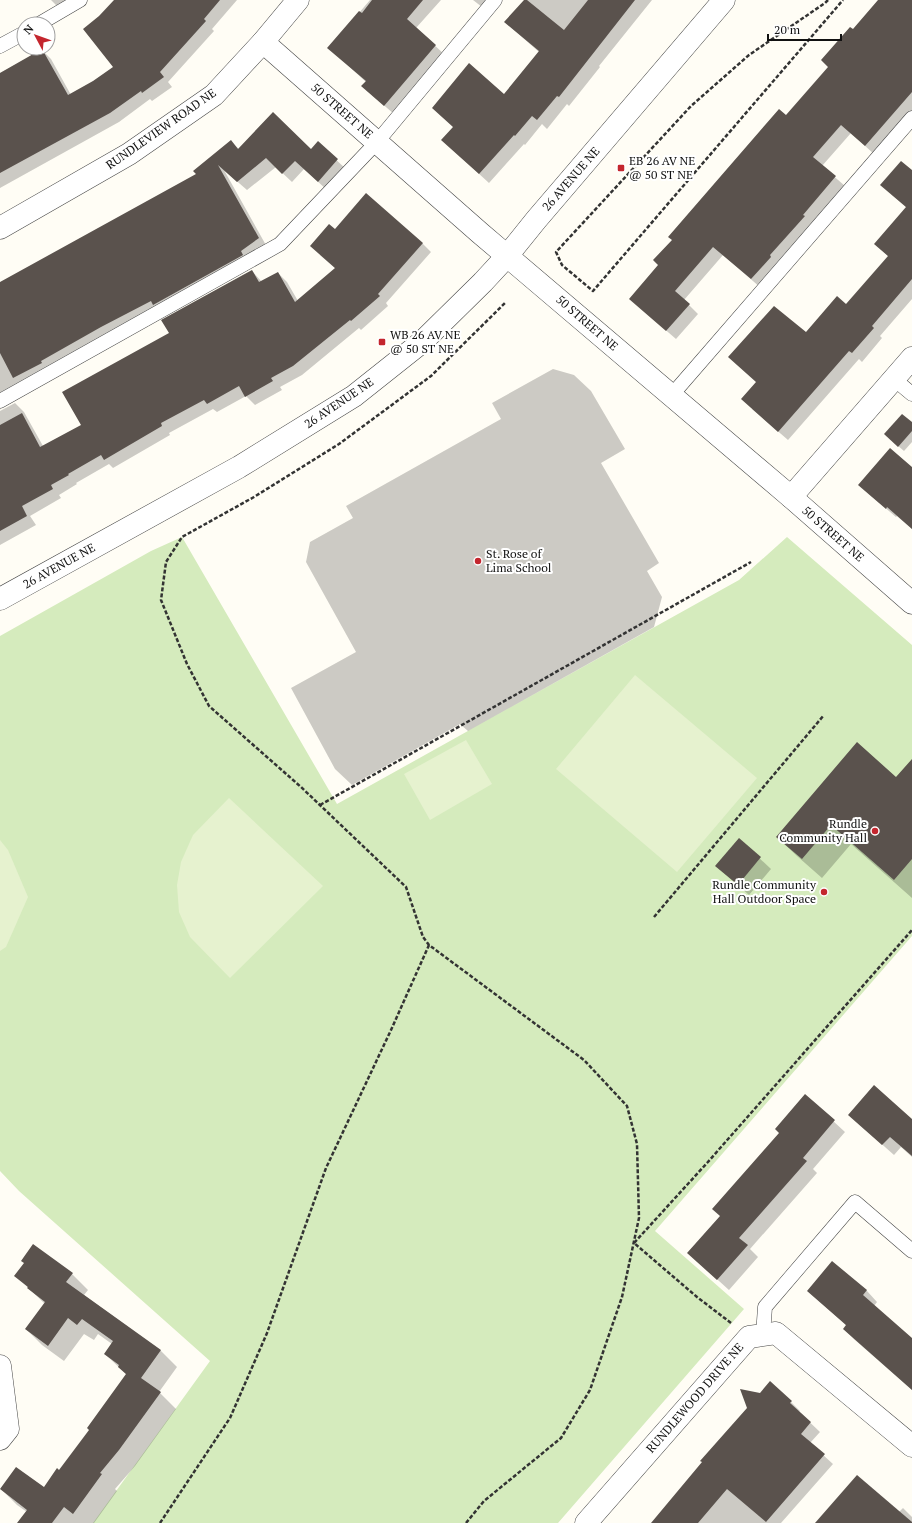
<svg xmlns="http://www.w3.org/2000/svg" width="912" height="1523" font-family="'PT Serif',serif">
	<style>
		.green { fill: #d5ebbd }
		.pitch { fill: #e6f2cf }
		.shadow { fill: #0003 }
		.building { fill: #5a524d }
		.lines { fill: none; stroke-linecap: round; stroke-linejoin: round }
		.service-casing { stroke: #444; stroke-width: 15 }
		.minor-casing { stroke: #444; stroke-width: 23 }
		.tertiary-casing { stroke: #444; stroke-width: 23 }
		.path { stroke: #333; stroke-width: 2.5; stroke-dasharray: 4 2; stroke-linecap: butt }
		.service { stroke: #fff; stroke-width: 14 }
		.minor { stroke: #fff; stroke-width: 22 }
		.tertiary { stroke: #fff; stroke-width: 22 }
		.poi-dot { fill: #c4262e; stroke: #fff; stroke-width: 1.5 }
		.labels { text-anchor: middle; stroke-width: 4; stroke-linejoin: round; paint-order: stroke }
		.street-label { font-size: 12px; fill: #111; stroke: #fff }
		.poi-label { font-size: 12px; fill: #111; stroke: #fff; text-anchor: start }
	</style>
	<rect width="100%" height="100%" fill="#fffdf5"/>
	<polygon class="green" points="182,537 337,804 739,580 787,537 912,645 912,936 655,1231 744,1309 558,1523 93,1523 210,1361 19,1191 0,1171 0,636 151,551"/>
	<g class="pitch">
		<polygon points="635,675 757,778 677,872 556,769"/>
		<polygon points="466,740 492,784 430,820 404,774"/>
		<polygon points="229,798 323,886 230,978 190,937 179,912 177,885 181,862 193,835"/>
		<polygon points="0,840 8,850 28,897 6,947 0,951"/>
	</g>
	<g class="shadow">
		<polygon points="51,0 73,0 61,10"/>
		<polygon points="115,0 237,0 212,29 214,31 168,82 172,87 152,101 150,99 119,122 0,188 0,73 42,50 51,59 71,95 94,82 114,67 100,17"/>
		<polygon points="370,0 441,0 416,28 445,55 394,114 372,95 366,82 329,48"/>
		<polygon points="473,0 488,0 482,7"/>
		<polygon points="525,0 652,0 599,66 600,67 569,106 567,104 547,129 542,124 525,145 524,144 489,183 442,140 504,95 539,52 505,22"/>
		<polygon points="880,0 912,0 912,112 875,155 851,133 822,166 845,186 761,288 723,255 684,300 698,314 676,339 640,308 786,116 829,67 853,30"/>
		<polygon points="231,142 239,149 311,150 318,143 346,169 327,190 304,169 292,182 276,167 247,190 224,170 267,247 2,405 0,410 0,291 197,174"/>
		<polygon points="912,171 912,299 880,336 882,338 862,362 859,359 788,440 752,409 806,334 846,305 889,257 875,244 907,208 891,194"/>
		<polygon points="335,230 422,243 431,252 386,303 388,306 361,330 359,328 302,375 280,387 282,390 255,405 246,396 217,412 213,409 169,433 170,435 113,468 109,464 76,483 77,484 59,495 61,498 30,516 36,525 0,545 0,411 15,403 24,412 43,446 82,425 170,334 252,271 262,282 278,273 287,282 298,301 336,269 320,255"/>
		<polygon points="553,369 574,375 591,391 625,449 601,463 659,563 647,571 662,597 654,627 468,731 460,724 352,785 335,769 291,688 356,652 306,562 310,542 353,518 346,506 501,419 492,403"/>
		<polygon points="912,424 912,442 904,451 890,439"/>
		<polygon points="912,468 912,529 897,516 896,517 869,494"/>
		<polygon points="912,760 912,898 851,844 822,878 797,856 777,837 896,778"/>
		<polygon points="739,839 771,869 749,895 716,866"/>
		<polygon points="806,1096 845,1132 813,1169 817,1173 750,1249 758,1257 729,1290 688,1253 721,1217"/>
		<polygon points="849,1115 912,1119 912,1157 901,1147 894,1155"/>
		<polygon points="832,1262 867,1291 877,1302 874,1306 912,1339 912,1390 855,1340 844,1329 847,1326 808,1291"/>
		<polygon points="72,1274 88,1290 84,1295 161,1351 177,1367 159,1392 176,1409 135,1466 115,1489 117,1491 94,1523 27,1523 27,1512 17,1505 1,1489 44,1488 59,1471 90,1430 127,1375 105,1354 112,1344 98,1334 94,1340 84,1334 64,1361 42,1345 26,1329 45,1304 16,1276"/>
		<polygon points="791,1402 800,1411 799,1412 820,1432 810,1443 833,1464 781,1523 652,1523"/>
		<polygon points="903,1508 912,1517 912,1523 815,1523 899,1512"/>
	</g>
	<g class="building">
		<polygon points="114,0 220,0 204,19 206,21 160,72 164,77 142,93 141,91 110,113 0,173 0,73 42,49 68,95 93,81 113,67 83,29 99,16"/>
		<polygon points="372,0 423,0 407,19 436,45 384,106 361,86 366,81 327,48 359,11 362,13"/>
		<polygon points="524,0 527,0 564,30 588,0 635,0 559,97 557,96 537,120 532,116 515,136 514,135 479,174 441,140 453,127 432,108 469,63 504,94 539,51 504,22"/>
		<polygon points="878,0 912,0 912,92 865,146 841,125 813,157 836,176 803,215 805,216 770,255 771,257 751,279 713,247 675,291 690,304 666,331 629,299 658,265 653,260 672,240 668,237 779,109 786,115 828,67 821,60 850,27 853,29"/>
		<polygon points="273,112 311,149 318,141 338,159 318,182 295,161 282,174 266,158 237,182 218,165 259,238 241,251 243,255 153,305 151,301 101,327 41,361 42,363 13,378 0,353 0,282 196,174 193,171 231,140 238,149"/>
		<polygon points="901,161 912,170 912,279 872,326 874,328 852,353 849,351 778,432 741,399 756,382 728,357 774,306 806,332 837,296 846,304 888,256 874,244 906,207 880,185"/>
		<polygon points="366,193 423,243 378,294 380,296 351,321 350,320 293,366 271,378 273,381 245,397 239,386 207,404 204,400 161,423 162,426 104,460 101,455 68,474 69,475 51,485 53,489 22,506 27,516 0,531 0,425 22,413 40,447 81,425 62,392 169,333 161,320 252,270 259,282 278,272 295,302 335,268 310,246 329,224 335,229"/>
		<polygon points="902,414 912,422 912,431 898,447 884,434"/>
		<polygon points="890,448 912,467 912,529 887,507 886,509 858,485"/>
		<polygon points="857,742 896,777 912,759 912,859 894,880 831,825 802,859 776,837"/>
		<polygon points="739,838 761,857 738,885 715,866"/>
		<polygon points="874,1085 912,1119 912,1156 890,1137 882,1145 848,1115"/>
		<polygon points="805,1094 835,1120 803,1158 807,1161 739,1238 748,1245 717,1280 687,1253 720,1216 712,1209 779,1133 775,1129"/>
		<polygon points="33,1244 73,1273 66,1282 161,1350 141,1378 161,1392 119,1450 100,1473 102,1474 73,1514 64,1507 52,1523 17,1523 27,1510 0,1489 16,1467 44,1487 57,1468 59,1470 89,1430 87,1428 126,1374 118,1367 119,1365 104,1354 113,1341 82,1319 77,1325 68,1318 48,1346 25,1329 45,1302 27,1288 28,1287 14,1276 24,1263 21,1261"/>
		<polygon points="832,1261 867,1290 863,1295 912,1338 912,1390 843,1329 846,1325 807,1291"/>
		<polygon points="770,1381 792,1401 790,1403 811,1422 801,1434 825,1454 766,1522 727,1489 698,1523 651,1523 702,1462 700,1461 747,1408 740,1389 760,1393"/>
		<polygon points="857,1475 912,1522 912,1523 815,1523"/>
	</g>
	<g class="lines">
		<defs>
			<g id="service">
				<polyline points="39,24 80,0"/>
				<polyline points="0,46 24,33"/>
				<polyline points="894,379 912,394"/>
				<polyline points="671,396 912,118"/>
				<polyline points="0,401 280,244 377,142 495,0"/>
				<polyline points="763,1335 765,1307 855,1202 912,1251"/>
			</g>
			<g id="minor">
				<polyline points="263,42 480,233 791,497 912,603"/>
				<polyline points="0,228 129,154 214,95 263,42 298,0"/>
				<polyline points="791,497 912,358"/>
				<polyline points="0,1366 8,1429 0,1439"/>
				<polyline points="586,1523 749,1337 776,1333 912,1446"/>
			</g>
			<polyline id="tertiary" points="0,599 239,467 354,396 422,342 483,282 507,256 536,220 724,0"/>
		</defs>
		<use href="#service" class="service-casing"/>
		<use href="#minor" class="minor-casing"/>
		<use href="#tertiary" class="tertiary-casing"/>
		<g class="path">
			<polyline points="828,0 825,3 749,55 691,106 556,252 562,265 593,291 843,0"/>
			<polyline points="320,805 751,562"/>
			<polyline points="654,917 824,715"/>
			<polyline points="731,1323 697,1297 634,1243 707,1163 912,930"/>
			<polyline points="160,1523 230,1418 267,1333 326,1168 391,1030 429,945"/>
			<polyline points="466,1523 484,1501 561,1438 590,1390 622,1297 639,1218 637,1144 627,1106 584,1060 429,945 423,937 406,887 301,787 209,706 187,664 161,600 166,562 182,537 254,497 339,444 431,376 505,303"/>
		</g>
		<use href="#service" class="service"/>
		<use href="#minor" class="minor"/>
		<use href="#tertiary" class="tertiary"/>
	</g>
	<g class="poi-dot">
		<rect x="617" y="164" width="8" height="8" rx="2"/>
		<rect x="378" y="338" width="8" height="8" rx="2"/>
		<circle cx="478" cy="561" r="4"/>
		<circle cx="875" cy="831" r="4"/>
		<circle cx="824" cy="892" r="4"/>
	</g>
	<g class="labels">
		<g class="street-label">
			<text transform="translate(342 111) rotate(41)" y="4">50 STREET NE</text>
			<text transform="translate(161 129) rotate(-35)" y="4">RUNDLEVIEW ROAD NE</text>
			<text transform="translate(571 179) rotate(-49)" y="4">26 AVENUE NE</text>
			<text transform="translate(587 323) rotate(41)" y="4">50 STREET NE</text>
			<text transform="translate(339 403) rotate(-34)" y="4">26 AVENUE NE</text>
			<text transform="translate(833 534) rotate(41)" y="4">50 STREET NE</text>
			<text transform="translate(59 566) rotate(-29)" y="4">26 AVENUE NE</text>
			<text transform="translate(695 1398) rotate(-49)" y="4">RUNDLEWOOD DRIVE NE</text>
		</g>
		<g class="poi-label">
			<text x="629" y="165">EB 26 AV NE<tspan x="629" dy="14">@ 50 ST NE</tspan></text>
			<text x="390" y="339">WB 26 AV NE<tspan x="390" dy="14">@ 50 ST NE</tspan></text>
			<text x="486" y="558">St. Rose of<tspan x="486" dy="14">Lima School</tspan></text>
			<text x="867" y="828" text-anchor="end">Rundle<tspan x="867" dy="14">Community Hall</tspan></text>
			<text x="816" y="889" text-anchor="end">Rundle Community<tspan x="816" dy="14">Hall Outdoor Space</tspan></text>
		</g>
	</g>
	<g transform="translate(36 36) rotate(311)"><circle r="19" fill="#ffffff" stroke="#a0a0a0"/>
	<path d="M0-3L7 15L0 10L-7 15Z" fill="#c4262e"/>
	<text y="-6" font-size="11" font-weight="bold" text-anchor="middle" fill="#111111">N</text>
	</g>
	<path d="M768 34v6h73v-6" fill="none" stroke="#111111" stroke-width="2"/>
	<text x="774" y="34" font-size="12" fill="#111111" stroke="#ffffff" stroke-width="3" paint-order="stroke">20 m</text>
</svg>
